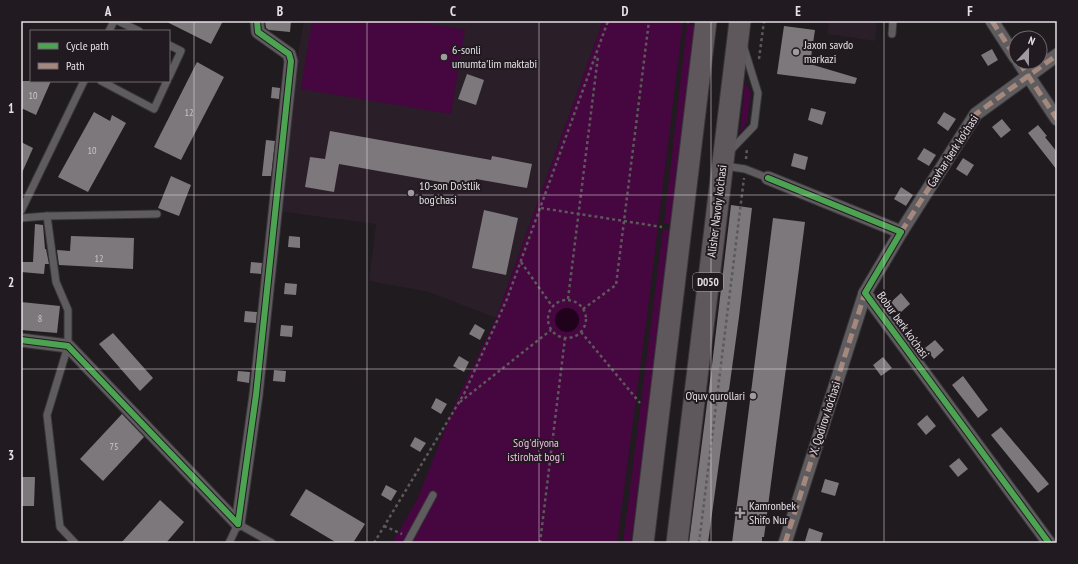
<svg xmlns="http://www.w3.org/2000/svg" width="1078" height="564" font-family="'PT Sans Narrow',sans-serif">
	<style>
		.built { fill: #2a1e28 }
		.green { fill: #46063f }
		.water { fill: #20021c }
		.building { fill: #7c787b }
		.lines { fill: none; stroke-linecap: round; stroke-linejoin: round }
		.service-casing { stroke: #393538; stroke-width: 9 }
		.minor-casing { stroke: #393538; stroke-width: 15 }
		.primary-casing { stroke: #393538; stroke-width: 23 }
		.path { stroke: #5c595b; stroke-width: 2.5; stroke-dasharray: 3 3; stroke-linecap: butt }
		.service { stroke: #5e5c5e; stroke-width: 7 }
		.minor { stroke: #5e5c5e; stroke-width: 13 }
		.primary { stroke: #5e575c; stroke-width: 21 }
		.quiet { stroke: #a5887d; stroke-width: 5; stroke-dasharray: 10 5; stroke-linecap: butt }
		.cycleway-casing { stroke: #211a20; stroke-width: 8 }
		.cycleway { stroke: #4ca352; stroke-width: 6 }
		.grid { fill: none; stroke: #e5e0e4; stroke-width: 1; stroke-opacity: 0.55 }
		.poi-dot { fill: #a09b9f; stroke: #211a20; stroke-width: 1.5 }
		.labels { text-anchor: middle; stroke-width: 4; stroke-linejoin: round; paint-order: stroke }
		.number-label { font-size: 10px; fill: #cbc6ca }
		.shield { fill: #211a20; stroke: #aaa5a9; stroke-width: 1 }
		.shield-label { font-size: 11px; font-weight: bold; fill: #e5e0e4 }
		.poi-label { font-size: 12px; fill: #e5e0e4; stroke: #211a20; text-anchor: start }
		.street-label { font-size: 12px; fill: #e5e0e4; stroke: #211a20 }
		.park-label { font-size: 12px; fill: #f9bbec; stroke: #211a20 }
		.neatline { fill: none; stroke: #e5e0e4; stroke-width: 1.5 }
		.grid-label { font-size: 13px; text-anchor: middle; font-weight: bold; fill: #e5e0e4 }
	</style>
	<rect width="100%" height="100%" fill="#201b1f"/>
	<g class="built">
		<polygon points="304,21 603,21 496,318 429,292 369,281 376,224 278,211 291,93"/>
		<polygon points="828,21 877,21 875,41 827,34 829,22"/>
	</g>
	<g class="green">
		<polygon points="312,21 412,21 465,30 451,114 301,89"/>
		<polygon points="603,21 683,21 647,316 617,543 392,543 417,500 457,399 496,318"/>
		<polygon points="687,24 695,25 671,225 664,223"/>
		<polygon points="745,81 751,93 747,122 740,134"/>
		<polygon points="663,229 671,230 631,543 623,543"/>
	</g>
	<circle class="water" cx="567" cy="320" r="12"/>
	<g class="building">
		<polygon points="165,21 223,21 211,44"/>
		<polygon points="265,21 291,21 290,32 269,30 266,28"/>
		<polygon points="784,26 815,30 810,64 857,78 855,84 777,74"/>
		<polygon points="992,49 998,60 988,66 981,55"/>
		<polygon points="197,62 224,77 181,160 154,147"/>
		<polygon points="467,74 484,80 476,105 458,99"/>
		<polygon points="21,81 51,81 36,115 21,108"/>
		<polygon points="272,87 280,88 279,99 271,98"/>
		<polygon points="811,108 826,112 822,125 808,120"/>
		<polygon points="94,112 110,121 112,115 126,123 88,192 58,177"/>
		<polygon points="944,112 956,119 948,131 937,123"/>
		<polygon points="1002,119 1011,130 1001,138 992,127"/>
		<polygon points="1038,125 1047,136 1045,137 1057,152 1057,170 1028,133"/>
		<polygon points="330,131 491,160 492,156 532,164 527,188 476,179 474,188 339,164 334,192 305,187 310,157 325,159"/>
		<polygon points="266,140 275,141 271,176 262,176"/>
		<polygon points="21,142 33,148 21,175"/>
		<polygon points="924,148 936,155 929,166 917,159"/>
		<polygon points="794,153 808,157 805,170 791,166"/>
		<polygon points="963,158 974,165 967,176 956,169"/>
		<polygon points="171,176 191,185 179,216 158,208"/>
		<polygon points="901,187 913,195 906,206 894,199"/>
		<polygon points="731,205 752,208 739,317 708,543 689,543 712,365"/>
		<polygon points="484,210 518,218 506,275 472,268"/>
		<polygon points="773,218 805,222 764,537 762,537 762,543 732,543"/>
		<polygon points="35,224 43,225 45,249 46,249 49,264 45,264 44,274 21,272 21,262 33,262"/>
		<polygon points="71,236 134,238 133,269 59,265 57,250 70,251"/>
		<polygon points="289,236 300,237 300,248 288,247"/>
		<polygon points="251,262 262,263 261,274 250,273"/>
		<polygon points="285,283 297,284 296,295 284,294"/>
		<polygon points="901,293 910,304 900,313 891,302"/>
		<polygon points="21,302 60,306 57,333 21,330"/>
		<polygon points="245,311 257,312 256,323 244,322"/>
		<polygon points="475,324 485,330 480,340 469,334"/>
		<polygon points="281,325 293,326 292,337 280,336"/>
		<polygon points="113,333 153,378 140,391 99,344"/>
		<polygon points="935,340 944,350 934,359 925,348"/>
		<polygon points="459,356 469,362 464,372 453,366"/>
		<polygon points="883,357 892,368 881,376 873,365"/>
		<polygon points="274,370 286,371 285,382 273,381"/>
		<polygon points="238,371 250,372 249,383 237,381"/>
		<polygon points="963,376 988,410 978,418 952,385"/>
		<polygon points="436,398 447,404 441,414 431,408"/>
		<polygon points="122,414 144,437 103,481 80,459"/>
		<polygon points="927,415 936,426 926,435 917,424"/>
		<polygon points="1001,427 1049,484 1038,493 991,435"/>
		<polygon points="415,437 426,443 420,452 410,446"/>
		<polygon points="959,458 968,469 958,477 949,466"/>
		<polygon points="21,477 35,477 34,506 21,506"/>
		<polygon points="825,479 839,483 835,496 821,492"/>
		<polygon points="386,485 397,491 391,501 381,495"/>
		<polygon points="306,489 365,524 353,543 337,543 290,515"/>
		<polygon points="160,500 184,522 166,543 121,543"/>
		<polygon points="809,528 823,533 820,543 812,543 805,541"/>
	</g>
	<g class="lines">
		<defs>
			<g id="service">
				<polyline points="118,21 139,31"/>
				<polyline points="109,31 114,21"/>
				<polyline points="892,34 893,21"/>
				<polyline points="169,45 181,51 169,77"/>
				<polyline points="101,81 154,109 167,81"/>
				<polyline points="730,151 754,126 758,93 744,48"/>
				<polyline points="725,166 745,169 768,178"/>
				<polyline points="21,211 84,81"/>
				<polyline points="47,216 56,282 68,310 68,346 47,415 60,527 75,543"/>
				<polyline points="21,218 47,216 157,214"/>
				<polyline points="229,543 238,524 272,543"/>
				<polyline points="407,543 433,495"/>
			</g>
			<g id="minor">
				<polyline points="992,21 1016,58"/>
				<polyline points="1019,62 1057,119"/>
				<polyline points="768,178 901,232 865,293 1049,543"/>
				<polyline points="901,232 976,114 1057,55"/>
				<polyline points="21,340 68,346 238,524"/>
				<polyline points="238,524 256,395 291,61 289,54 258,32 257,21"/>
				<polyline points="785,543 865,293"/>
			</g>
			<g id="primary">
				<polyline points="643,543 706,21"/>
				<polyline points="677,543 740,21"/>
			</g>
		</defs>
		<use href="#service" class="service-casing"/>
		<use href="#minor" class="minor-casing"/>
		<use href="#primary" class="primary-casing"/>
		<g class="path">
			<polyline points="680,21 690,22"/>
			<polyline points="759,59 764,21"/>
			<polyline points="746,159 747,148"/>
			<polyline points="541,208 662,227"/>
			<polyline points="521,262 552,306"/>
			<polyline points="568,299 598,56"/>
			<circle cx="567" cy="319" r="19"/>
			<polyline points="583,309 616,285 649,21"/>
			<polyline points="581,332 640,403"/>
			<polyline points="460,402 551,330"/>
			<polyline points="384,526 402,534"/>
			<polyline points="374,543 464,394 507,299 608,21"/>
			<polyline points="540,543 565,338"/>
			<polyline points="699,543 744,178"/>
		</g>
		<use href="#service" class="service"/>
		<use href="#minor" class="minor"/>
		<use href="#primary" class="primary"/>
		<g class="quiet">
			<polyline points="992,21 1016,58"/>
			<polyline points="1019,62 1057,119"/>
			<polyline points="901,232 976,114 1057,55"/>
			<polyline points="785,543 865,293"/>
		</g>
		<defs>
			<g id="cycleway">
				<polyline points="768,178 901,232 865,293 1049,543"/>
				<polyline points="21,340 68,346 238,524"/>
				<polyline points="238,524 256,395 291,61 289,54 258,32 257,21"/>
			</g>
		</defs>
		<use href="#cycleway" class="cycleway-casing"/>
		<use href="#cycleway" class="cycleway"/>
	</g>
	<path class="grid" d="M194 21V543M367 21V543M539 21V543M711 21V543M884 21V543M21 195H1057M21 369H1057"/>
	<g class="poi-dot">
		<circle cx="796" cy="52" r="4"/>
		<circle cx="444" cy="57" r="4"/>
		<circle cx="411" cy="193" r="4"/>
		<circle cx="753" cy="396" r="4"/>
		<path d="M738 507h4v4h4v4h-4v4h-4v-4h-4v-4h4z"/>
	</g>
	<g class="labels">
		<g class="number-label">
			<text x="33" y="99">10</text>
			<text x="189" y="116">12</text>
			<text x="92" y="154">10</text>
			<text x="99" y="262">12</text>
			<text x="40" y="322">8</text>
			<text x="114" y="450">75</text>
		</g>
		<rect class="shield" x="693" y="273" width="30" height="18" rx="3"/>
		<g class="shield-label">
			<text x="708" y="286">D050</text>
		</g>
		<g class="poi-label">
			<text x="804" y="49">Jaxon savdo<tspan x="804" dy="14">markazi</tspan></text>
			<text x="452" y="54">6-sonli<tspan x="452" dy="14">umumta'lim maktabi</tspan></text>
			<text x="419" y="190">10-son Do'stlik<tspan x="419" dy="14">bog'chasi</tspan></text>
			<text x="745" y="400" text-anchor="end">O’quv qurollari</text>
			<text x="749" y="510">Kamronbek<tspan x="749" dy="14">Shifo Nur</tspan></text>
		</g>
		<g class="street-label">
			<text transform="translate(953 151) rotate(-57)" y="4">Gavhar berk ko'chasi</text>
			<text transform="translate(717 211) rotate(-83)" y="4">Alisher Navoiy ko'chasi</text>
			<text transform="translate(903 325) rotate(54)" y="4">Bobur berk ko'chasi</text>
			<text transform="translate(825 418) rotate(-72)" y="4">X. Qodirov ko'chasi</text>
		</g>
		<g class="park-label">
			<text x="536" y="447">So'g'diyona<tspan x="536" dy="14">istirohat bog'i</tspan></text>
		</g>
	</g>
	<rect width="1078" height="564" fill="none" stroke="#211a20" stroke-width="44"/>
	<rect x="30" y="30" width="140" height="52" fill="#211a20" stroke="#6f696e"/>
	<rect x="38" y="43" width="20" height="6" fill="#4ca352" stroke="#6f696e"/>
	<text x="66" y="50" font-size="12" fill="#e5e0e4">Cycle path</text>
	<rect x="38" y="63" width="20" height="6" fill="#a5887d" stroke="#6f696e"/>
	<text x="66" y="70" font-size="12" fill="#e5e0e4">Path</text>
	<g transform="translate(1028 50) rotate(22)"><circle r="19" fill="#211a20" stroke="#6f696e"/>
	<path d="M0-3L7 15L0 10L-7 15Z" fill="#a09b9f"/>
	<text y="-6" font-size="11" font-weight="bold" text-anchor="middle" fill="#e5e0e4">N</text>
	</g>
	<rect x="22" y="22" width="1034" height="520" class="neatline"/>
	<g class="grid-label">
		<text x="108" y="16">A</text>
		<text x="280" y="16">B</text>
		<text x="453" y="16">C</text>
		<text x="625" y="16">D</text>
		<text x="798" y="16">E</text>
		<text x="970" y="16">F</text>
		<text x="11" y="113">1</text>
		<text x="11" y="287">2</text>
		<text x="11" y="460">3</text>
	</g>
</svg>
